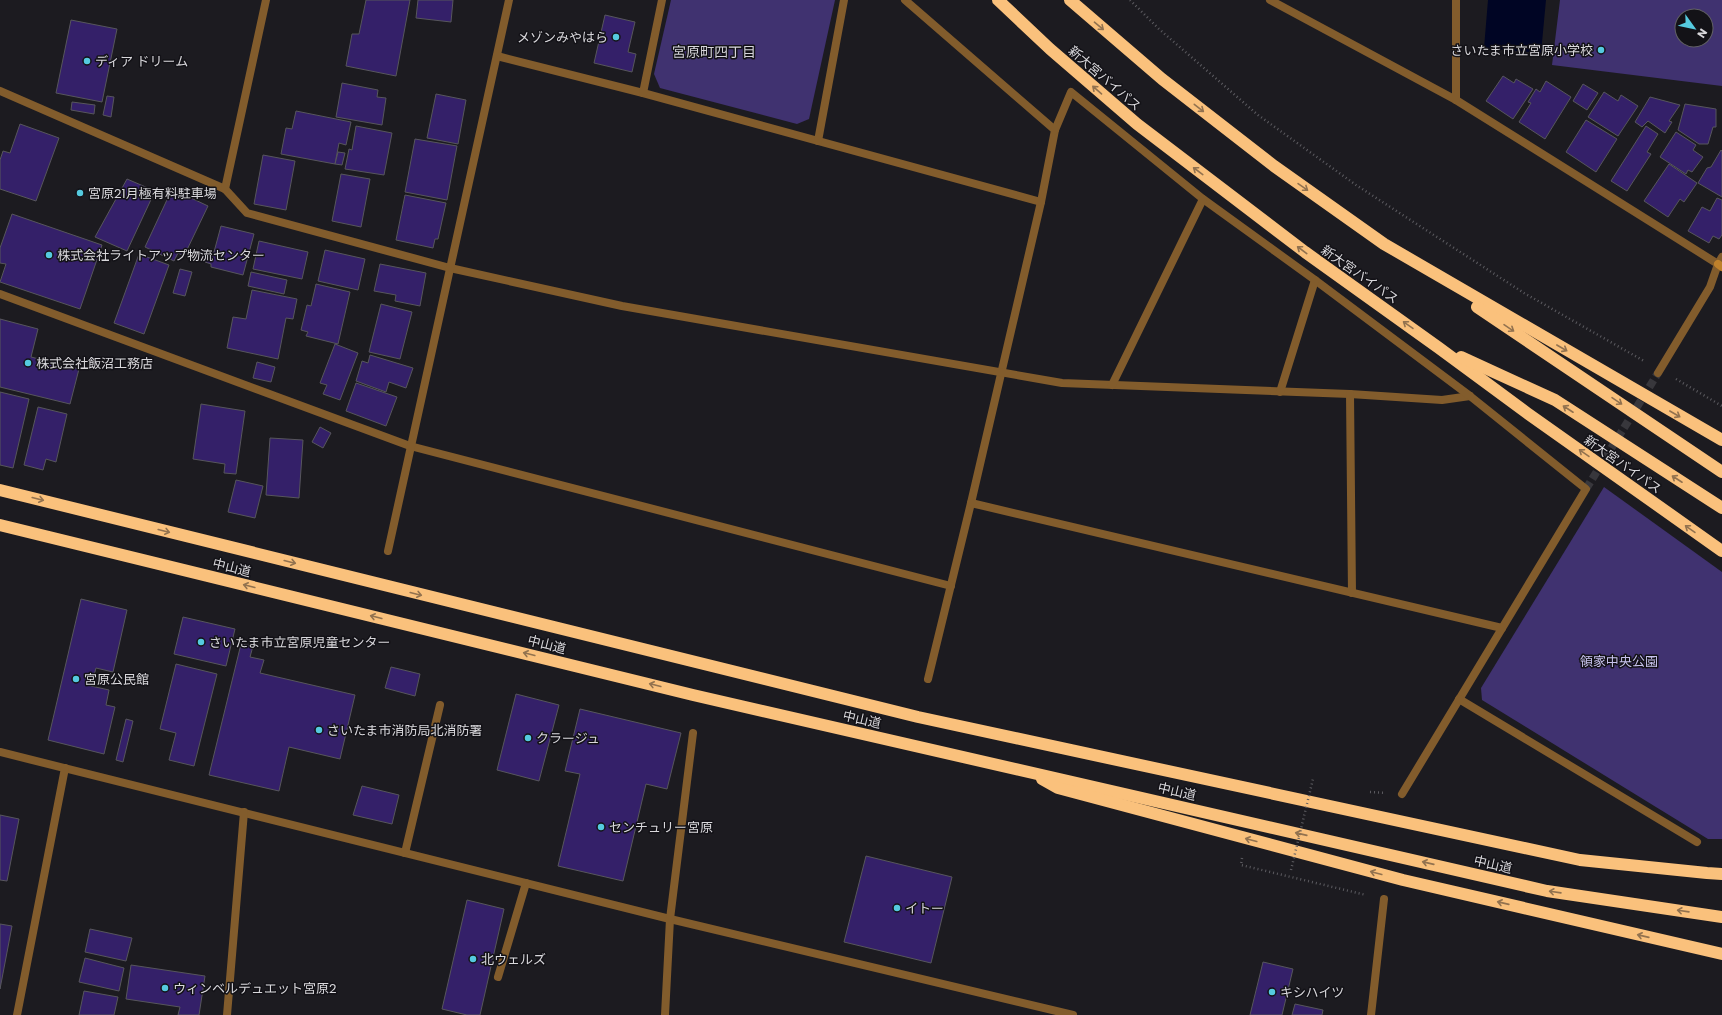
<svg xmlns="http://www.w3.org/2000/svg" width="1722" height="1015" font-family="Poppins,'Noto Sans JP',sans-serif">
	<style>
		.green { fill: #403270; fill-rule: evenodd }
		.water { fill: #000524 }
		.building { fill: #342069; stroke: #57565c }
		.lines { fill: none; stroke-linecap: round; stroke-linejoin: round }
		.street-tunnel { stroke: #38373c; stroke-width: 8; stroke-dasharray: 8 4; stroke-linecap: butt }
		.path { stroke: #5d5c61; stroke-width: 2.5; stroke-dasharray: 1 3; stroke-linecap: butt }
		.street { stroke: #825c2c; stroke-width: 8 }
		.secondary { stroke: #be802b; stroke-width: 8 }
		.highway { stroke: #fac17c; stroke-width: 12 }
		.path-bridge { stroke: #5d5c61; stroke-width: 2.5; stroke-dasharray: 1 3; stroke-linecap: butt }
		.oneway { stroke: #92724f }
		.poi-dot { fill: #55cadf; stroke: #131217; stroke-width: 1.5 }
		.labels { text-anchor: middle; stroke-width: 3; stroke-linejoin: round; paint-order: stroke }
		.poi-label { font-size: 13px; fill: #d9d8dc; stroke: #131217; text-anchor: start }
		.street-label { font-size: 13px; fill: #d9d8dc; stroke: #131217 }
		.park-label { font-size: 13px; fill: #c8c3ee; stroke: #131217 }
		.neighbourhood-label { font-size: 14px; fill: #d5d4da; stroke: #131217 }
	</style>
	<rect width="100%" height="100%" fill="#1c1b20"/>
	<g class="green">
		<polygon points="671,0 835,0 809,119 797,124 660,88 654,74"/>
		<path d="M1560 0H1722V86L1552 65ZM1682 16H1706V40H1682Z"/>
		<polygon points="1604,487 1722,572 1722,839 1708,839 1482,700 1481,688"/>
	</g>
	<polygon class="water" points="1488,0 1546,0 1541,53 1484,48"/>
	<g class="building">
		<polygon points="366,0 410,0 396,76 346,66 352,34 359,34"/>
		<polygon points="418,0 453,0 451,22 416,18"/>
		<polygon points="605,15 635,22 628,52 636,54 632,72 594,63"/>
		<polygon points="71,20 117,29 102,102 56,93"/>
		<polygon points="1503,76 1514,83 1516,79 1533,89 1513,119 1486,101"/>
		<polygon points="1546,81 1571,97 1545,139 1519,122 1531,103 1528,102 1536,89 1540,92"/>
		<polygon points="342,83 378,90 377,97 386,98 382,125 336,117"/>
		<polygon points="1583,84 1598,93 1587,110 1573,101"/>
		<polygon points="1604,92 1618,101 1621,95 1638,106 1618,136 1588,117"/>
		<polygon points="436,94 466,100 458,144 427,138"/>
		<polygon points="107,96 114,97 111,117 103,115"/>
		<polygon points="1650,97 1680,105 1669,121 1672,122 1665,133 1648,121 1642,127 1635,122"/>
		<polygon points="72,102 95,105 94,114 71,110"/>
		<polygon points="1685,104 1716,109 1716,127 1713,127 1708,144 1699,144 1678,130"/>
		<polygon points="296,111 351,122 346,145 339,143 335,164 281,154 286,128 292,129"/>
		<polygon points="1586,120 1617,139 1596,172 1566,152"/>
		<polygon points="20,124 59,138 36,201 0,189 0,160 3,151 10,153"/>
		<polygon points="356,126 392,133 384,175 345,169 349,149 352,150"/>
		<polygon points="1646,126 1658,134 1647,152 1651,154 1627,191 1611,181"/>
		<polygon points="1676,132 1696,145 1693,150 1703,157 1692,172 1688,170 1686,174 1660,157"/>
		<polygon points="415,139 457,146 447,200 405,192"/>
		<polygon points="1721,150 1722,151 1722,197 1698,183 1707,168 1711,167"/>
		<polygon points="338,152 345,153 342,165 335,164"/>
		<polygon points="263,155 295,161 286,210 254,204"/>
		<polygon points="1669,164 1697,183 1684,202 1680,199 1668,217 1644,201"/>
		<polygon points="341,174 370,179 361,227 332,221"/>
		<polygon points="127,179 155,191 127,251 95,237"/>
		<polygon points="172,189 208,206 184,256 178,253 174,261 145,247"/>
		<polygon points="405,195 446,203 438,239 435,239 433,248 396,240"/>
		<polygon points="1717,198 1722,200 1722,235 1719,239 1713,236 1709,243 1688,231 1702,207 1710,211"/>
		<polygon points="12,214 102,245 80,309 0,282 6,264 0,263 0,248"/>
		<polygon points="221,226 254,234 243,275 211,267 211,264 205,262 208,251 214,252"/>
		<polygon points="259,241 308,252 302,279 253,269"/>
		<polygon points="325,250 365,259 358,290 318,281"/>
		<polygon points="139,254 169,265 144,334 114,323"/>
		<polygon points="380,264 426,273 420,306 395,301 396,295 374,291"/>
		<polygon points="180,269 192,272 185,296 173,293"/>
		<polygon points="251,272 287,280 284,294 248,286"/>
		<polygon points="316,284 350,292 338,344 306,336 308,332 301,330 307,305 311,306"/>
		<polygon points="252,290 297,299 293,319 286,318 278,359 227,348 233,317 246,319"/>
		<polygon points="381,304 412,312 400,359 369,352"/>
		<polygon points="0,319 38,329 31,357 79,369 70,404 0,387"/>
		<polygon points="335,344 358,353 340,400 323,394 327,385 320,383"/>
		<polygon points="370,355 413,368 406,388 389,382 386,392 356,381 362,361 368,363"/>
		<polygon points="257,362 275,367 271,382 253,378"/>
		<polygon points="356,383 397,397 386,426 346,411"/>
		<polygon points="0,392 29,399 13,468 0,465"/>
		<polygon points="201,404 245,411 236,474 224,473 225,464 193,459"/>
		<polygon points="38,407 67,414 56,462 46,459 43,470 24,465"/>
		<polygon points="320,427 331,433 323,448 312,442"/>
		<polygon points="270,438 303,440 299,498 266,495"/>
		<polygon points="236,480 263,486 255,518 228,512"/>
		<polygon points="81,599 127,610 113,672 96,668 91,686 109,690 106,705 115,707 104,754 48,740"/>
		<polygon points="183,617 235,629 226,666 174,654"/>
		<polygon points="241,644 253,646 250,657 264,660 260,673 355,695 340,759 289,747 279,791 209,775"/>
		<polygon points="176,664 217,674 194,766 169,760 176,733 160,729"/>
		<polygon points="391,667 420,674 415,696 385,688"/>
		<polygon points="516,694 559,705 539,781 497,770"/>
		<polygon points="580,709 681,733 667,789 646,784 623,881 558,866 580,774 565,771"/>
		<polygon points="126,719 133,721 123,762 116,760"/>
		<polygon points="362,786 399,795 392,824 353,815"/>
		<polygon points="0,815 19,819 7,881 0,880"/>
		<polygon points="866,856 952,877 931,963 844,942"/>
		<polygon points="467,900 504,909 480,1015 467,1015 442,1009"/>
		<polygon points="0,924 12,926 0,989"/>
		<polygon points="90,929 132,938 126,961 85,952"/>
		<polygon points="85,958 124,968 119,991 79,982"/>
		<polygon points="1263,962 1293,969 1282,1015 1250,1015"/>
		<polygon points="131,965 205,976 199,1015 178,1015 180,1007 126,999"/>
		<polygon points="84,991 118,997 114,1015 79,1015"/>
		<polygon points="1295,1004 1323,1010 1322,1015 1292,1015"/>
	</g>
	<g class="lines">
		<polyline class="street-tunnel" points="1586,489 1658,373"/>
		<g class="path">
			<polyline points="1130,0 1159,29 1258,115 1356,185 1524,293 1644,361"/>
			<polyline points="1676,379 1722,406"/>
			<polyline points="1370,792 1385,793"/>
			<polyline points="1242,858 1241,865 1366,895"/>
		</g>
		<g class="street">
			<polyline points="905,0 1055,130 1041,202 971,503 928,679"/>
			<polyline points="1270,0 1456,100 1718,264"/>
			<polyline points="1456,0 1456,100"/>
			<polyline points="497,56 643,93 1041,202"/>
			<polyline points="0,91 225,189 247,213 450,268 622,306 1062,383 1350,394 1442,400 1470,396"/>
			<polyline points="643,93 662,0"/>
			<polyline points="1055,130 1071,92 1203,199 1315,280 1470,396 1586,489 1402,794"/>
			<polyline points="818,141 844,0"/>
			<polyline points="225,189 266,0"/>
			<polyline points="0,294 410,446 951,586"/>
			<polyline points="1658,373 1710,287 1718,264 1722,257"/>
			<polyline points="1112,385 1203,199"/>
			<polyline points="1280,392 1315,280"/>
			<polyline points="1350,394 1352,593"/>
			<polyline points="971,503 1502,628"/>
			<polyline points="388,551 509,0"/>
			<polyline points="1459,699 1697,842"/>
			<polyline points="0,752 670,919 1073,1015"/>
			<polyline points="405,853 440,705"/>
			<polyline points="498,977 526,883"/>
			<polyline points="17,1015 65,768"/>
			<polyline points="227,1015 244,812"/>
			<polyline points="665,1015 670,919 693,733"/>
			<polyline points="1371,1015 1384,899"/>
		</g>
		<polyline class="secondary" points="1718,264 1722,267"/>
		<g class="highway">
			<polyline points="998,0 1050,49 1137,124 1305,252 1439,348 1527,413 1722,551"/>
			<polyline points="1070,0 1162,79 1274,166 1384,244 1722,440"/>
			<polyline points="1477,307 1722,472"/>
			<polyline points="1461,357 1555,400 1722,508"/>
			<polyline points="0,490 918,717 1580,860 1707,873 1722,874"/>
			<polyline points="0,525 693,695 1547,891 1722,917"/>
			<polyline points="1042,779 1058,788 1403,880 1722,954"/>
		</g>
		<polyline class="path-bridge" points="1291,870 1313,779"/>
	</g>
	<defs><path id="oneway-shaft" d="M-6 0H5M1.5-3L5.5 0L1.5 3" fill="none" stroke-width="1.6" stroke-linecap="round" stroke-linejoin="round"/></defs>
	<g class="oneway">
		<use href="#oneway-shaft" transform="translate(1099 26) rotate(40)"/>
		<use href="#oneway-shaft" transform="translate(1097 90) rotate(-139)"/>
		<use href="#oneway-shaft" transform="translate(1199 108) rotate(38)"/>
		<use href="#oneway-shaft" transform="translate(1198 171) rotate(-143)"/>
		<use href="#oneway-shaft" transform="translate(1303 187) rotate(35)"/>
		<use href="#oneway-shaft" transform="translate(1302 250) rotate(-143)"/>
		<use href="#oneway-shaft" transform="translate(1408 325) rotate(-145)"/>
		<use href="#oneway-shaft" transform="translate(1509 328) rotate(34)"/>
		<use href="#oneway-shaft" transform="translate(1562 348) rotate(30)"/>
		<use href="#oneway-shaft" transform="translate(1617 401) rotate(34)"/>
		<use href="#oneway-shaft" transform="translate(1568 409) rotate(-147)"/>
		<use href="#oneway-shaft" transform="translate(1675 414) rotate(30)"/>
		<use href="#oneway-shaft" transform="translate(1584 453) rotate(-145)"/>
		<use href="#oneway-shaft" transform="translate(1677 479) rotate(-147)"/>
		<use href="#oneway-shaft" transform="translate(38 499) rotate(14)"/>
		<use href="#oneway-shaft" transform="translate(1690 529) rotate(-145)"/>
		<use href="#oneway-shaft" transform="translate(164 531) rotate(14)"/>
		<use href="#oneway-shaft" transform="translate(290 562) rotate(14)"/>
		<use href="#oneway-shaft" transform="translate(249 586) rotate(-166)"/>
		<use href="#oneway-shaft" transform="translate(416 594) rotate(14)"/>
		<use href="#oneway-shaft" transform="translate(376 617) rotate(-166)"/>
		<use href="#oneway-shaft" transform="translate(529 654) rotate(-166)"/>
		<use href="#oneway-shaft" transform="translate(655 685) rotate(-166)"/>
		<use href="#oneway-shaft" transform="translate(1301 834) rotate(-167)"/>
		<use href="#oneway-shaft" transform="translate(1251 840) rotate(-165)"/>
		<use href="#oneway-shaft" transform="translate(1428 863) rotate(-167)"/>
		<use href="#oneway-shaft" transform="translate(1376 873) rotate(-165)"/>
		<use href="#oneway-shaft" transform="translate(1555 892) rotate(-172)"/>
		<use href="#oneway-shaft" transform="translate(1503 903) rotate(-167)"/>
		<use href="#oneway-shaft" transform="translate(1683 911) rotate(-172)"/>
		<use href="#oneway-shaft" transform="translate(1643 936) rotate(-167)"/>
	</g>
	<g class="poi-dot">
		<circle cx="616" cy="37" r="4"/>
		<circle cx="1601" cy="50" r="4"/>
		<circle cx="87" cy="61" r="4"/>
		<circle cx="80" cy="193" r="4"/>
		<circle cx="49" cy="255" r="4"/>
		<circle cx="28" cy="363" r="4"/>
		<circle cx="201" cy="642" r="4"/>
		<circle cx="76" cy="679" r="4"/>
		<circle cx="319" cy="730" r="4"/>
		<circle cx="528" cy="738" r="4"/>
		<circle cx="601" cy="827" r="4"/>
		<circle cx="897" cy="908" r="4"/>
		<circle cx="473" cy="959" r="4"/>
		<circle cx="165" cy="988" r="4"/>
		<circle cx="1272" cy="992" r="4"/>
	</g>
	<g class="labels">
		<g class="poi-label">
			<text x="608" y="42" text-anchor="end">メゾンみやはら</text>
			<text x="1593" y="55" text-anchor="end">さいたま市立宮原小学校</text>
			<text x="95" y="66">ディア ドリーム</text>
			<text x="88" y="198">宮原21月極有料駐車場</text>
			<text x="57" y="260">株式会社ライトアップ物流センター</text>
			<text x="36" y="368">株式会社飯沼工務店</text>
			<text x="209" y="647">さいたま市立宮原児童センター</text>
			<text x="84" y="684">宮原公民館</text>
			<text x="327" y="735">さいたま市消防局北消防署</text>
			<text x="536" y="743">クラージュ</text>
			<text x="609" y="832">センチュリー宮原</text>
			<text x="905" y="913">イトー</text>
			<text x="481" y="964">北ウェルズ</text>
			<text x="173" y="993">ウィンベルデュエット宮原2</text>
			<text x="1280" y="997">キシハイツ</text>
		</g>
		<g class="street-label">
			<text transform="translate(1105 78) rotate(41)" y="5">新大宮バイパス</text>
			<text transform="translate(1360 274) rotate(35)" y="5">新大宮バイパス</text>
			<text transform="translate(1623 464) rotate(35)" y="5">新大宮バイパス</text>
			<text transform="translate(232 567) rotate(14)" y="5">中山道</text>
			<text transform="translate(547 644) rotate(14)" y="5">中山道</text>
			<text transform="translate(862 719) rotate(13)" y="5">中山道</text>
			<text transform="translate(1177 791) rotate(13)" y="5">中山道</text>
			<text transform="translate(1493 864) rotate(13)" y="5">中山道</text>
		</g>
		<g class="park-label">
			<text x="1619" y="666">領家中央公園</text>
		</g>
		<g class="neighbourhood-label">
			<text x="714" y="57">宮原町四丁目</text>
		</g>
	</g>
	<g transform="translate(1694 28) rotate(123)"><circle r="19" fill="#131217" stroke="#626166"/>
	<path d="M0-3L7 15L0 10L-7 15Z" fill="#55cadf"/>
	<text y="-6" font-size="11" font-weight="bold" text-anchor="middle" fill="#d9d8dc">N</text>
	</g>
</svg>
